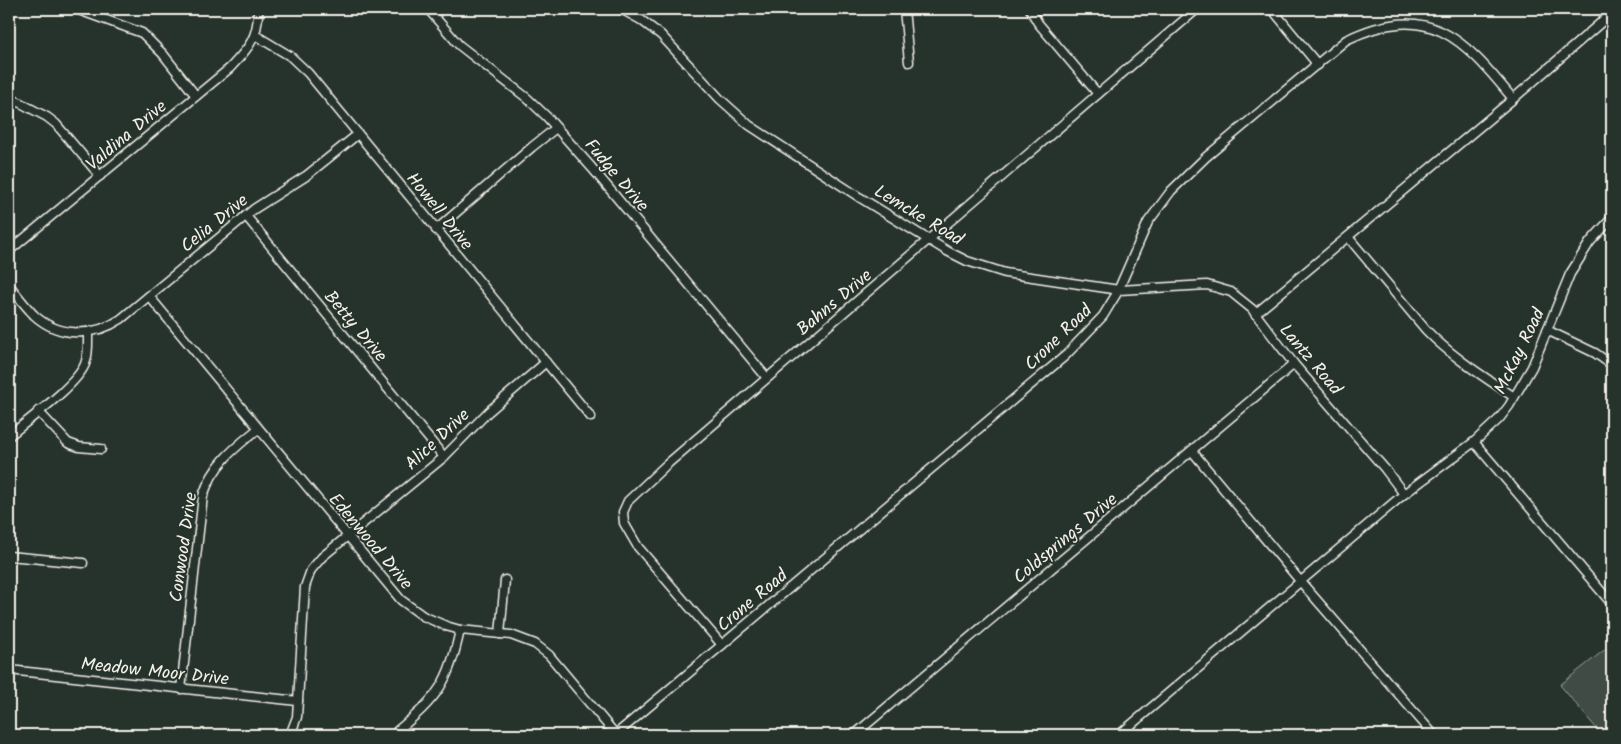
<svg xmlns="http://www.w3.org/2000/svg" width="1621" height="744" font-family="Kalam,sans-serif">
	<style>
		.green { fill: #414b45; stroke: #9a9e96 }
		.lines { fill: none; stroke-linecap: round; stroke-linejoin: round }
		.minor-casing { stroke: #f4f1e8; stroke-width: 11 }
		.minor { stroke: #26332d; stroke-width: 8 }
		.labels { text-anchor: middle; stroke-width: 4; stroke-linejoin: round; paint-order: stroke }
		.street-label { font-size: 18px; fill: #f4f1e8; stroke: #26332d }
	</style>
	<rect width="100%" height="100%" fill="#26332d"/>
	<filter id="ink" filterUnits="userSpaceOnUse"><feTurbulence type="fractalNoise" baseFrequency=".02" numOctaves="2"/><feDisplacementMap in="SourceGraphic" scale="10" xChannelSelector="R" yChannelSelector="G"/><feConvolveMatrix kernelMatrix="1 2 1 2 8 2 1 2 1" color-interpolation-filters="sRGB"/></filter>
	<g filter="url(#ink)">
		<polygon class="green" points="1612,644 1612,735 1602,735 1560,685"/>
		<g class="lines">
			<defs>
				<g id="minor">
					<polyline points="76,9 142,33 163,54 196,96"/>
					<polyline points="428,9 459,45 527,98 547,117 592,168 767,378"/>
					<polyline points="621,9 641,20 661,35 720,99 749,125 859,197 947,251 967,261 1005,273 1119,290 1207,285 1231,292 1252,309 1294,364 1385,469 1404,494"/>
					<polyline points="904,9 909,62"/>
					<polyline points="1030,9 1038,23 1098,94"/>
					<polyline points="1272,9 1318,65"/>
					<polyline points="255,35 290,56 308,73 591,417"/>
					<polyline points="9,97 47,117 56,124 100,176"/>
					<polyline points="246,216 444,457"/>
					<polyline points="436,230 532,147 556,128"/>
					<path d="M1348 237 1426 330C1452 357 1483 376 1514 397"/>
					<path d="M9 251 230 68C248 49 259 37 258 9"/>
					<path d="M9 285C17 295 25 306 34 315 59 338 94 337 121 319L254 209 306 176 358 134"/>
					<polyline points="149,296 401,600 423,616 446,626 460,630 511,635 535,644 549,655 616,735"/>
					<polyline points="1255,314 1513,99 1612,13"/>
					<polyline points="1547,330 1595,353 1612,365"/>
					<polyline points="38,411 68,443 79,447 101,449"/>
					<path d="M9 436C28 420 77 385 85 364 89 354 88 343 88 333"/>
					<polyline points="1474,442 1612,604"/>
					<polyline points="1192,451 1301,582 1434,735"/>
					<polyline points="9,556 83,563"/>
					<polyline points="500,634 505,580"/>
					<polyline points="722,645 638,547 624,523 623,512 628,501 665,466 1197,9"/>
					<polyline points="9,670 298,701"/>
					<path d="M181 689 203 496C213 465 234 448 258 429"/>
					<path d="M397 731C438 697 449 683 460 630"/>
					<polyline points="290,735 297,717 305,587 311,570 322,557 444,457 488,412 546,362"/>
					<path d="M615 735 1065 356 1103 316 1117 293 1148 222 1171 191 1206 157 1346 40C1429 0 1463 38 1513 99"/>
					<polyline points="854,735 1294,364"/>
					<polyline points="1119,735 1404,494 1474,442 1499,419 1509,406 1532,367 1570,274 1590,242 1612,218"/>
				</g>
			</defs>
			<use href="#minor" class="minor-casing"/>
			<use href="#minor" class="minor"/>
		</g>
	</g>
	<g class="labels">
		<g class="street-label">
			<text transform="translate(126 135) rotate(-40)" y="6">Valdina Drive</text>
			<text transform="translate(617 175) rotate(50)" y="6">Fudge Drive</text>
			<text transform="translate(440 211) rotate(51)" y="6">Howell Drive</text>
			<text transform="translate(919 215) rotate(31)" y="6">Lemcke Road</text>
			<text transform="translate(214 223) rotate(-39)" y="6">Celia Drive</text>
			<text transform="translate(834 302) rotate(-40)" y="6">Bahns Drive</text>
			<text transform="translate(356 326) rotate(50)" y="6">Betty Drive</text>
			<text transform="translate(1058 337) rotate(-44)" y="6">Crone Road</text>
			<text transform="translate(1519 351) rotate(-64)" y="6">McKay Road</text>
			<text transform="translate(1311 359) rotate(50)" y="6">Lantz Road</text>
			<text transform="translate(437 439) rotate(-43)" y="6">Alice Drive</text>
			<text transform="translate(1065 538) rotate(-40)" y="6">Coldsprings Drive</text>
			<text transform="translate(371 541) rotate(50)" y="6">Edenwood Drive</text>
			<text transform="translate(183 547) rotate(-82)" y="6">Conwood Drive</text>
			<text transform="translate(752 600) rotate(-40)" y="6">Crone Road</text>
			<text transform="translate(155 671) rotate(6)" y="6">Meadow Moor Drive</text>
		</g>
	</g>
	<rect width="1621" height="744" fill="none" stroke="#26332d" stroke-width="30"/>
	<rect x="15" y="15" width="1591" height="714" fill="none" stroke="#f4f1e8" stroke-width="2" filter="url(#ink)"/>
</svg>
